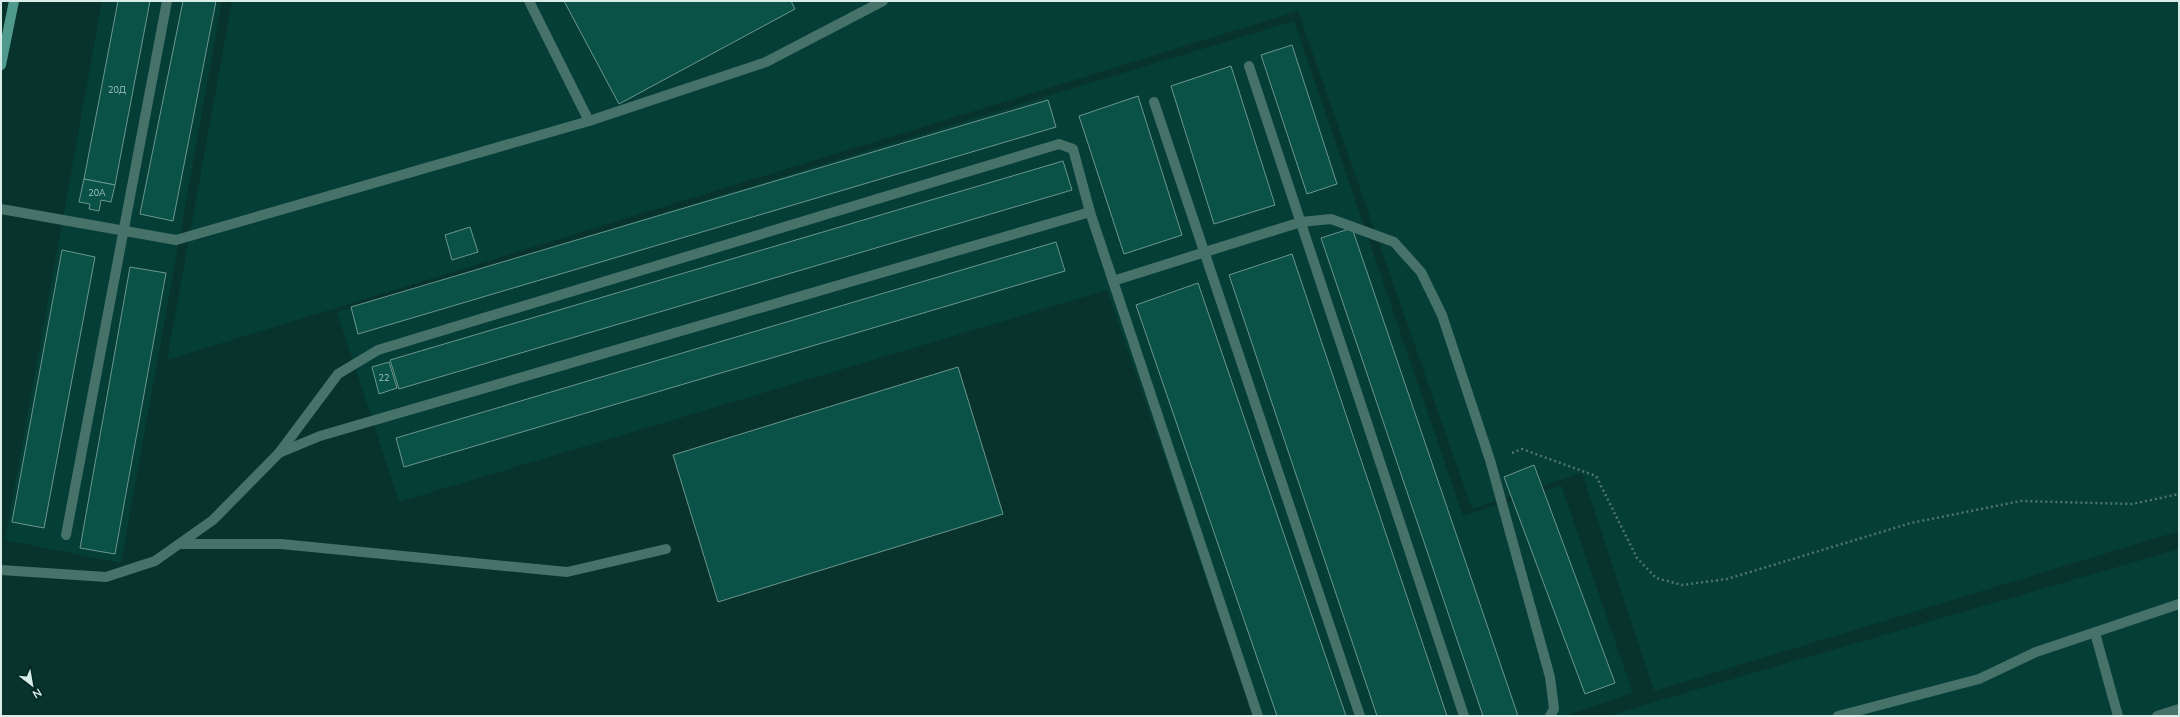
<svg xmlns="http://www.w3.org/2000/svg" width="2180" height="717" font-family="Mulish,sans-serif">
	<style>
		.built { fill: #043e36 }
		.building { fill: #0a5248; stroke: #6d968d }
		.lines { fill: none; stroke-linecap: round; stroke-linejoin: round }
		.path { stroke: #52756f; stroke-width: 2.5; stroke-dasharray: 2 3; stroke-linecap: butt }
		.service { stroke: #46726a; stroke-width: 10 }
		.secondary { stroke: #509a8d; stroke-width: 10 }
		.labels { text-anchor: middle; stroke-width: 3; stroke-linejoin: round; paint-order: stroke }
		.number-label { font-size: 9px; fill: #a4c6c0 }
	</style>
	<rect width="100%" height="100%" fill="#08332c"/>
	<g class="built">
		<polygon points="102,1 222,1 121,563 5,540"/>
		<polygon points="232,1 2179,1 2179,531 1654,691 1582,473 1472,509 1298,11 167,360"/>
		<polygon points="1294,21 1463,516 1561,485 1633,693 1564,716 1253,716 1107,290 399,502 337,312"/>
		<polygon points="2179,549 2179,716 1608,716 1647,704"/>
	</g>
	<g class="building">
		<polygon points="118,1 150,1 115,185 84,179"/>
		<polygon points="183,1 216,1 173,221 140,214"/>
		<polygon points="564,1 791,1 795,9 619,104"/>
		<polygon points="1292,45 1337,184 1307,194 1261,55"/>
		<polygon points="1231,66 1275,205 1214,224 1171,86"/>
		<polygon points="1138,96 1182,235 1124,254 1079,116"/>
		<polygon points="1048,100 1056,127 358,334 351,307"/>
		<polygon points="1063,161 1072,190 399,389 390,360"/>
		<polygon points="84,179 115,185 111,202 101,200 99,211 89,209 90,204 79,202"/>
		<polygon points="470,227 478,252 452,260 445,235"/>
		<polygon points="1352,228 1518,716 1483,716 1321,238"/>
		<polygon points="1056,242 1065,271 404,467 396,438"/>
		<polygon points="62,250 95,257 44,528 12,522"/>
		<polygon points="1292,254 1447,716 1377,716 1229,275"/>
		<polygon points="130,267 166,273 115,554 80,548"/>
		<polygon points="1198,283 1346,716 1277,716 1136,305"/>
		<polygon points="389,362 397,388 379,394 372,367"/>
		<polygon points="958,367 1003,514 718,602 673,455"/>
		<polygon points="1534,465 1615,683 1585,694 1504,477"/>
	</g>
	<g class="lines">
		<polyline class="path" points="1512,453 1522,449 1596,476 1637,558 1656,578 1682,585 1727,579 1911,523 2021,501 2132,504 2179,494"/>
		<g class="service">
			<polyline points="529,1 589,121"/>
			<polyline points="1249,66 1464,716"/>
			<polyline points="1154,102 1360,716"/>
			<polyline points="1,209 176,240 589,121 766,62 883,1"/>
			<polyline points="1113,281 1301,222 1331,219 1394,242 1421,272 1442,315 1490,460 1550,677 1554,709 1550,716"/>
			<polyline points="279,453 338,374 378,350 1059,144 1073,149 1090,212 1258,716"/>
			<polyline points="66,535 167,1"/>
			<polyline points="180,544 281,544 567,572 666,549"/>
			<polyline points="1,570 106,577 155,561 213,520 279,453 320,436 1090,212"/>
			<polyline points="2095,633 2118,716"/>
			<polyline points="1838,716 1979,679 2036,652 2179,604"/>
			<polyline points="2157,716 2179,709"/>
		</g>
		<polyline class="secondary" points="1,65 14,1"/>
	</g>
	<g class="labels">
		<g class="number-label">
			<text x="117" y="93">20Д</text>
			<text x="97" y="196">20А</text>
			<text x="384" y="381">22</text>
		</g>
	</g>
	<rect width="2180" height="717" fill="none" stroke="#d8ede8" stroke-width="4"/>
	<g transform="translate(32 685) rotate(149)" stroke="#002923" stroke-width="3" paint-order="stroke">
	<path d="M0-3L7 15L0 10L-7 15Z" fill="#d8ede8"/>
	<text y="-6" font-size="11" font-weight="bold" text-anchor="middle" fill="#d8ede8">N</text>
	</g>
</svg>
